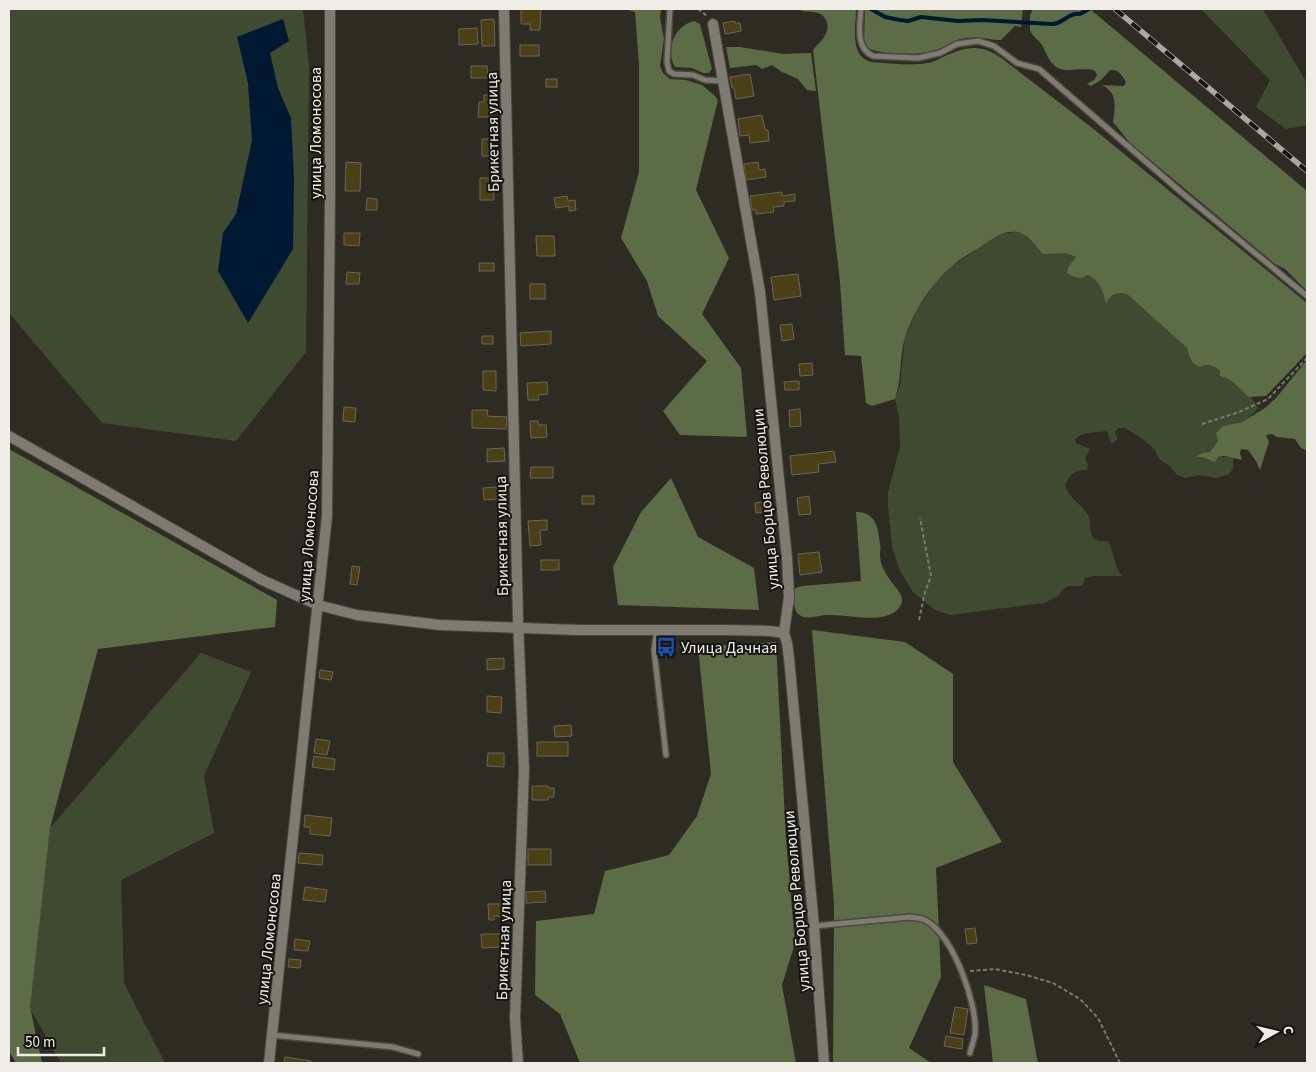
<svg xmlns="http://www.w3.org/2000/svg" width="1316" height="1072" font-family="'Source Sans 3',sans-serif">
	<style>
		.green { fill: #3f4b31 }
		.forest { fill: #5b6c46 }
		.water { fill: #001932 }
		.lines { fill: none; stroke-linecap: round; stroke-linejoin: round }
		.stream { stroke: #001932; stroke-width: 4 }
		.building { fill: #4b3f15; stroke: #69665b }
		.lane-casing { stroke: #4b4840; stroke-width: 8 }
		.street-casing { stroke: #4b4840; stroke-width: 12 }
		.path { stroke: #7b7970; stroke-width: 2; stroke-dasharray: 4 2.5; stroke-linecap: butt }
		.lane { stroke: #7f7b70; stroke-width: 5 }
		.street { stroke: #7f7b70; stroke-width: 10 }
		.rail-casing { stroke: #aaa8a0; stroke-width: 5.5 }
		.rail { stroke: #151410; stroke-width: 4; stroke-dasharray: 11; stroke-linecap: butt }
		.labels { text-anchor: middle; stroke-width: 4; stroke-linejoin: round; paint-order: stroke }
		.street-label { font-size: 16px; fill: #efede6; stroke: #151410 }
		.poi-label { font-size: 16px; fill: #efede6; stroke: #151410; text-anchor: start }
	</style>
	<rect width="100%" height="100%" fill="#2e2c22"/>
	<g class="green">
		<polygon points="9,9 303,9 309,68 306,352 236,441 102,423 9,313"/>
		<polygon points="1201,9 1263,9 1307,83 1307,125 1286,129 1256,107 1270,80"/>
		<path d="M1016 232 1023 234 1043 253H1065L1076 257 1068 267V273C1076 278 1080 280 1088 275 1101 282 1103 290 1107 303 1112 293 1117 292 1127 294L1187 348 1190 359 1200 367C1208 363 1212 366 1220 370V376C1233 379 1252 396 1258 408 1247 421 1239 424 1223 426L1218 441 1210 452 1202 453 1197 457H1233V469L1229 474 1216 478 1199 475 1185 478 1177 475 1171 467 1159 459 1155 450 1144 440 1125 428H1119L1116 430 1115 434 1118 439 1111 444 1108 433 1105 431C1094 434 1084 430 1075 440L1076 443 1090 449 1086 457V462L1088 464 1087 470C1075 470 1070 474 1065 485 1070 501 1083 504 1089 517 1091 524 1089 536 1096 540 1099 542 1104 541 1108 541 1115 553 1113 565 1122 576H1093L1085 578 1082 586H1068L1063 589 1058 596 1044 603 950 615 935 610 913 592 900 571 892 547 888 506V492L900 447 899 417 895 399 900 385 905 338 916 312 933 286 951 267 994 238 1003 234Z"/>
		<polygon points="201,653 251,672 204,776 214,833 121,880 124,983 165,1063 61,1063 28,1005 50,828"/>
	</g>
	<g class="forest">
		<polygon points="624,9 661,9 660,18 664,39 660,66 663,73 670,79 686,80 702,85 715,96 718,100 696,190 729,258 702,314 741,368 747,437 680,435 663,411 707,361 658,316 647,281 621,238 639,172 639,65 635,12"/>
		<path d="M798 9H856C856 26 849 56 871 62 890 63 913 67 932 62 938 60 944 56 950 54 969 45 983 46 1000 57L1091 127 1307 303V353L1266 396 1249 397C1239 388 1233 379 1220 376V370C1212 366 1208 363 1200 367 1191 364 1189 357 1187 348L1127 294C1116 292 1111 294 1106 304 1103 291 1101 282 1088 275 1079 280 1076 278 1067 273L1068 267 1076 257 1065 253 1043 254C1036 247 1027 233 1017 232 1004 230 992 239 982 246 971 253 959 259 950 268 930 286 913 312 905 338 899 358 902 379 895 399L872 406 866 403 861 356 845 355 840 282 813 50C817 45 824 39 826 33 830 26 826 15 818 13 811 11 804 13 798 9Z"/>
		<path d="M865 9H1023L1021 27 1015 26 1001 40C990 40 978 36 966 38 954 39 946 47 934 51 920 55 877 56 865 46L864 42Z"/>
		<path d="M1033 9H1090L1307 191V291L1285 269 1275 264 1130 143 1113 122C1115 106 1118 93 1102 85L1124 86 1126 82C1122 75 1119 69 1110 70L1101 80 1091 86 1087 84 1094 80 1097 75 1095 71C1083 66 1063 75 1054 65 1048 60 1046 52 1042 45 1038 39 1032 36 1030 30V15Z"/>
		<path d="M694 21 700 24 712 69 709 73H703L692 68 675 67C665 50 674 26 694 21Z"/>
		<polygon points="726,47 740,47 783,54 811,53 816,91 807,90 798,79 782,72 772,65 762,69 756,65 730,68"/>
		<polygon points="1307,360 1307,451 1301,448 1295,439 1277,437 1272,434 1266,435 1269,442 1260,470 1256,461 1248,450 1241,449 1240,453 1242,460 1224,456 1218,457 1215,462 1203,457 1196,457 1202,453 1210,452 1218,441 1216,433 1223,426 1242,422 1265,408 1276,398"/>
		<polygon points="9,449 277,600 275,627 98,649 50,828 30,1007 42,1063 16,1063 9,1051"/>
		<polygon points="671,478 698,537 754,568 759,610 618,605 613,567 641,512"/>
		<path d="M856 512C876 512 878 527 880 544 881 548 880 551 880 555 880 565 885 572 890 580 894 586 904 595 902 602 900 611 889 616 881 617 865 620 844 614 828 615 818 615 806 621 798 614 793 609 793 595 795 588L802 586 861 581Z"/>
		<polygon points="812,630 905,642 953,674 953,762 1002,842 936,868 941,977 909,1048 931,1063 833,1063 834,904"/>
		<polygon points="776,642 786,840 795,943 782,985 796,1063 580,1063 560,1014 535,995 536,921 594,914 605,871 669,855 697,816 711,774 698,647"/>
		<polygon points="984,985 1026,999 1038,1063 993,1063"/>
	</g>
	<polygon class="water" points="283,19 289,41 270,53 278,88 291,118 294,179 293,249 248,323 218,271 223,233 236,214 252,140 248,83 237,37"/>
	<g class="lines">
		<path class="stream" d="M871 9 885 17 900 20 908 21 921 17 958 21 982 20 1052 24C1063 24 1069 12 1080 14L1089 9"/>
	</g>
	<g class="building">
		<polygon points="521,9 541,9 540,30 530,30 530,24 521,24"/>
		<polygon points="494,19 495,46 482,46 481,20"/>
		<polygon points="735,21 735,23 740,23 741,31 725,34 723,23"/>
		<polygon points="477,28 478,44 459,45 459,29"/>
		<rect x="520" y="45" width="19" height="11"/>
		<polygon points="471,66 487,66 488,78 471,78"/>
		<polygon points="750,74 754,96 736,99 734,88 732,88 730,77"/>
		<rect x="546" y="79" width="11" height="8"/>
		<polygon points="484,95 497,95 497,103 491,103 491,117 478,117 479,102 484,102"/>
		<polygon points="762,115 765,130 768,130 769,141 750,143 749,135 740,136 738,119"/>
		<rect x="482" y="139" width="11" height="17"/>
		<polygon points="346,162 361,163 360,191 345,191"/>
		<polygon points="758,162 759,170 765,169 766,177 746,180 744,164"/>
		<polygon points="480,178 493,178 494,200 480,200"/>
		<polygon points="782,192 782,196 795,194 795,201 784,202 784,206 773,207 774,212 756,214 756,210 752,210 750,196"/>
		<polygon points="567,196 568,201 575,200 576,210 569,211 569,206 556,208 554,198"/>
		<polygon points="367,198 377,199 377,210 366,210"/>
		<polygon points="344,233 360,233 359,246 344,245"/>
		<polygon points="536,236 554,236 555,256 537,256"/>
		<rect x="479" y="263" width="15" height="8"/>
		<polygon points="347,272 360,273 359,284 346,284"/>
		<polygon points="798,274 801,296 774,300 771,277"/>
		<rect x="530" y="284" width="15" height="15"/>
		<polygon points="792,324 794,339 782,341 780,325"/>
		<polygon points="551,331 551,344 521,346 520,333"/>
		<rect x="482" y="336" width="11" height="8"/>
		<polygon points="812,363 813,375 800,376 799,364"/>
		<polygon points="483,371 496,371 496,391 483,390"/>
		<polygon points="799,381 799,390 785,390 784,382"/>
		<polygon points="547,382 548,394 538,395 539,400 528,400 527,383"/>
		<polygon points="344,407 356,408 355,422 343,421"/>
		<polygon points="800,409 801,426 790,427 789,410"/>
		<polygon points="472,410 488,410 487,416 507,417 506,429 472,428"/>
		<polygon points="530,421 538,421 538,425 546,425 547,437 531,438"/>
		<polygon points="504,448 505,461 487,462 487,449"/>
		<polygon points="834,451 836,462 818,464 819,472 792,475 790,456"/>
		<polygon points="531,467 553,467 553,478 530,478"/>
		<polygon points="497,487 498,499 484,500 483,488"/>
		<rect x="582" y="496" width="12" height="8"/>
		<polygon points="809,496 811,514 799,515 797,498"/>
		<polygon points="770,501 771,511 756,513 755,503"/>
		<polygon points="547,520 547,530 540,530 541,545 530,546 528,521"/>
		<polygon points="819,552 822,572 800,575 798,554"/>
		<rect x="541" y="560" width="18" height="10"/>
		<polygon points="352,566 360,567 357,585 350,584"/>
		<polygon points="504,658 504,669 487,670 487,659"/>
		<polygon points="320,670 333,672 331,680 319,678"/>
		<polygon points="487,696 502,697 501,713 487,712"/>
		<polygon points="571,725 572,736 555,737 554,726"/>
		<polygon points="316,739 330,741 327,755 314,753"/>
		<rect x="537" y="742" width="31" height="14"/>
		<polygon points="488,753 504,753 504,767 487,766"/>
		<polygon points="314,756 335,759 334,770 312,767"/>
		<polygon points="532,786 548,786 548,788 554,788 554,797 548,797 548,800 532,800"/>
		<polygon points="305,815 332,818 330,836 310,834 310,827 304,827"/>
		<rect x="528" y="849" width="23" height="16"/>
		<polygon points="299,853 323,855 322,865 298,863"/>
		<polygon points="305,887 327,890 325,902 303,900"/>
		<polygon points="545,891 546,902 526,903 526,892"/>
		<polygon points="488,904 502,904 503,916 494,916 494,920 489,920"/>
		<polygon points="975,928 977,943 967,944 965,929"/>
		<polygon points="481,934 503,934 504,947 482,948"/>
		<polygon points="295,939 310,941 308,951 294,950"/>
		<polygon points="289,959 301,960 300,968 288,967"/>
		<polygon points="955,1007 968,1009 964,1035 950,1033"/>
		<polygon points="946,1036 963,1039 962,1049 944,1046"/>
		<polygon points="285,1057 311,1061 311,1063 284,1063"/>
	</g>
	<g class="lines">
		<defs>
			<g id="lane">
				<polyline points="670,9 667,62 669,71 674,74 693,75 705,80 723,81"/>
				<path d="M861 9C860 25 855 48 873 56L918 58 940 53 957 44 978 41 994 46 1017 63 1039 69 1181 192 1307 296"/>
				<polyline points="657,630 654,650 666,755"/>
				<path d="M814 926 910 917C914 918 921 918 925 920 953 934 978 1005 975 1034 974 1041 971 1047 970 1053"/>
				<polyline points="272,1035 393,1047 418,1054"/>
			</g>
			<g id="street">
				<polyline points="504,9 518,620 524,770 515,1018 518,1063"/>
				<polyline points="713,24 760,292 787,558 789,597 784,633 787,643 789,658 814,926 824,1063"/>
				<polyline points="9,436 262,580 318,605 357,615 440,625 577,630 723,630 770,631 784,633"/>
				<polyline points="269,1063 327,516 330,194 330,9"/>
			</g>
		</defs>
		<use href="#lane" class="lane-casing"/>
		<use href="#street" class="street-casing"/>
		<g class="path">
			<polyline points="698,9 707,16"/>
			<polyline points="1202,424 1239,412 1268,399 1307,358"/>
			<polyline points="919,620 925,592 931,576 920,518"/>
			<polyline points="662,650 676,650"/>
			<polyline points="970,971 995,969 1026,975 1053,983 1080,999 1098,1018 1120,1063"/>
		</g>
		<use href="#lane" class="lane"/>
		<use href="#street" class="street"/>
		<defs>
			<polyline id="rail" points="1115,9 1307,171"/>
		</defs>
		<use href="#rail" class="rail-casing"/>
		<use href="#rail" class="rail"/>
	</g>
	<defs>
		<symbol id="bus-bare" viewBox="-9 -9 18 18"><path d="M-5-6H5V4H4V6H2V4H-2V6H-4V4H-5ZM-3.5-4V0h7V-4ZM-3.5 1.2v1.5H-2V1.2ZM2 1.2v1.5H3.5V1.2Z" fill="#1a4fb4" stroke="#151410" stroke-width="2.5" paint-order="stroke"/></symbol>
	</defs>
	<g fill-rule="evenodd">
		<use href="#bus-bare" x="652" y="633" width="28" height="28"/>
	</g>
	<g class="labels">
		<g class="street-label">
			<text transform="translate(492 132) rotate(-91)" y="6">Брикетная улица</text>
			<text transform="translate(315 133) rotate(-90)" y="6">улица Ломоносова</text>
			<text transform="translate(765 499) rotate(-95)" y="6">улица Борцов Революции</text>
			<text transform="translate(308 536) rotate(-86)" y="6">улица Ломоносова</text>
			<text transform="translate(501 536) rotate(-91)" y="6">Брикетная улица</text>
			<text transform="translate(796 901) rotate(-95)" y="6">улица Борцов Революции</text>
			<text transform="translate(268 939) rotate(-84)" y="6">улица Ломоносова</text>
			<text transform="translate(503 940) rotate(-88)" y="6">Брикетная улица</text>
		</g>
		<g class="poi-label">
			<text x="681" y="653">Улица Дачная</text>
		</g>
	</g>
	<rect width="1316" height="1072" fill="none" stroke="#efede6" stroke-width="20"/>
	<g transform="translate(1276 1032) rotate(82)" stroke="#151410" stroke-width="4" paint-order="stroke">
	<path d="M0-4L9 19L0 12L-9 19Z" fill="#efede6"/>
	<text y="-8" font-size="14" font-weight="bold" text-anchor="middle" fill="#efede6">С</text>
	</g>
	<path d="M18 1047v8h86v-8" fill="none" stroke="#efede6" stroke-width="2.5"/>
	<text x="25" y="1047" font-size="15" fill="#efede6" stroke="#151410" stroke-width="4" paint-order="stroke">50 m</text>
</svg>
